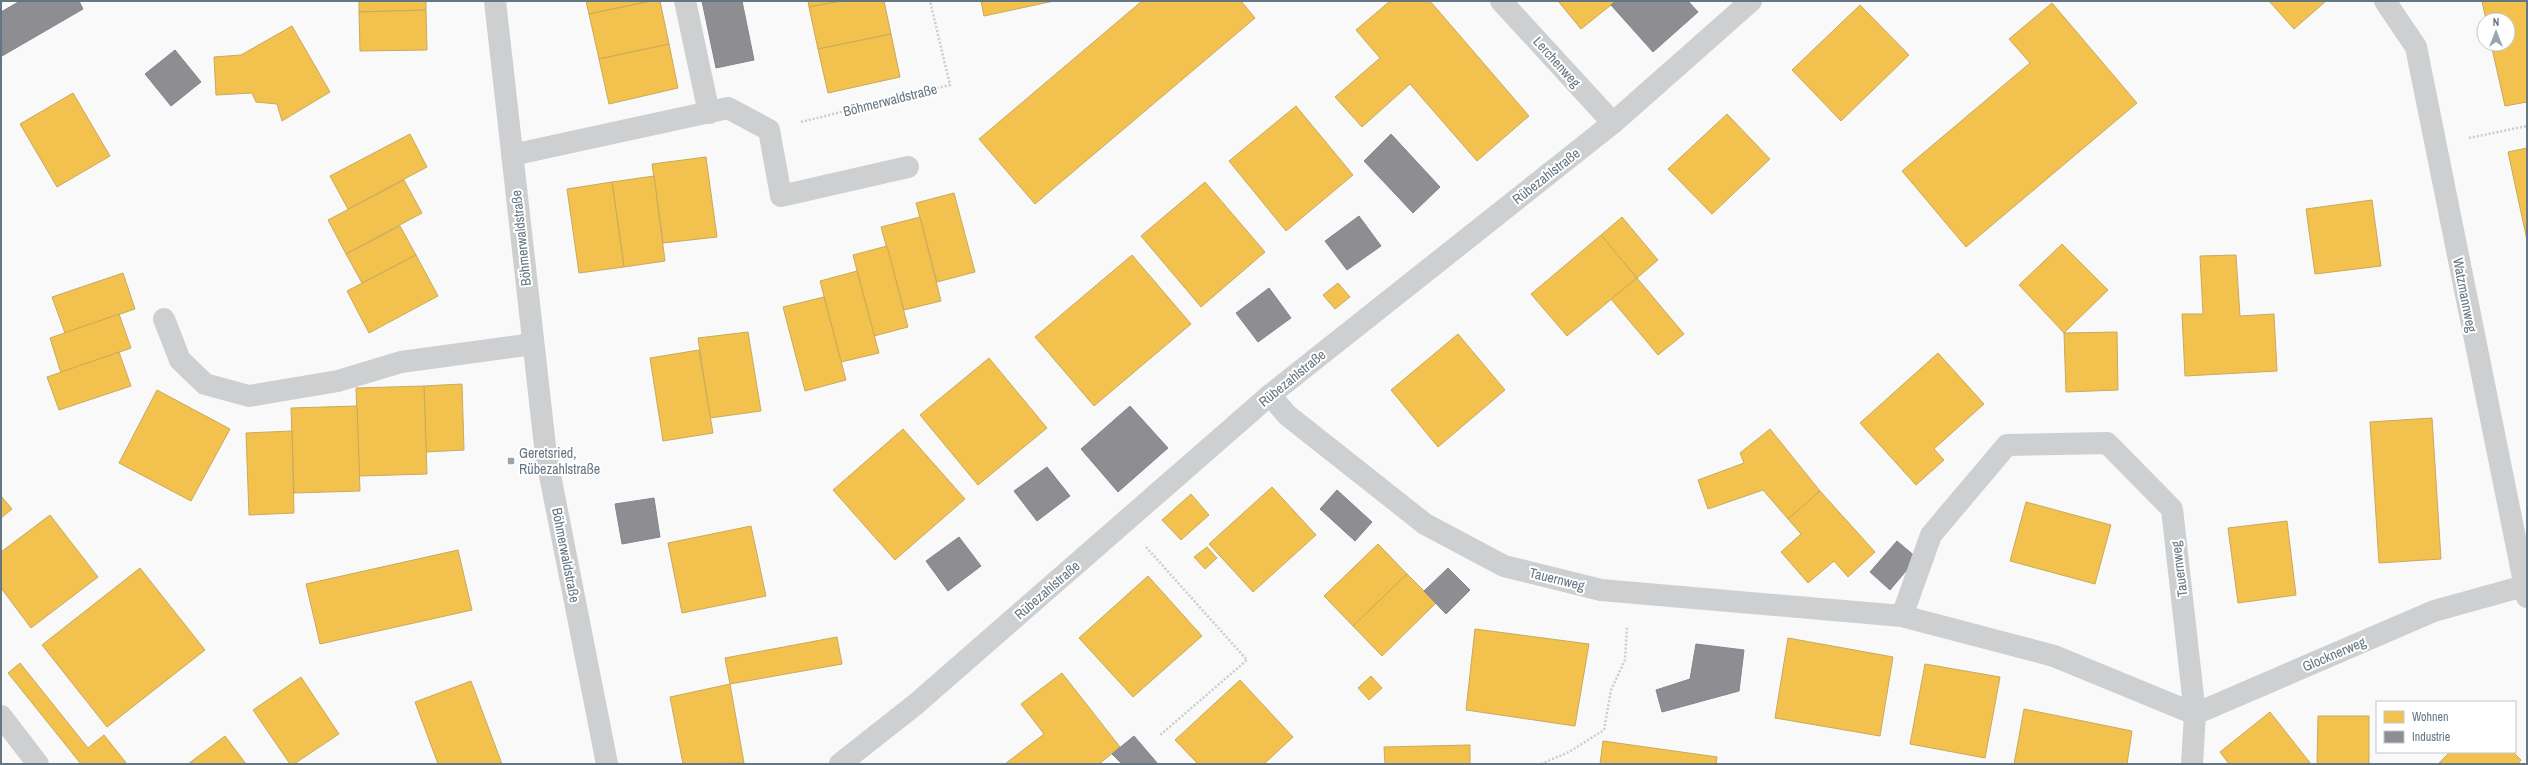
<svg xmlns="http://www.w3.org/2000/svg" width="2528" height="765" font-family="'Archivo Narrow',sans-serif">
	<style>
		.homes { fill: #f2c14e; stroke: #c8aa5e }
		.industry { fill: #8d8d92; stroke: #81868e }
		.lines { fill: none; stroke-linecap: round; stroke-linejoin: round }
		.path { stroke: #cbcccd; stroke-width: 2.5; stroke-dasharray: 2 2; stroke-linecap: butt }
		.minor { stroke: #cecfd0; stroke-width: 22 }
		.poi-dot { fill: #99a4ac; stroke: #fff; stroke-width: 1.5 }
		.labels { text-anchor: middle; stroke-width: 4; stroke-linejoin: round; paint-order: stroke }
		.street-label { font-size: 14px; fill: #657683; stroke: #fff }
		.poi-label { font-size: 14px; fill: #657683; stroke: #fff; text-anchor: start }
	</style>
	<rect width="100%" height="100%" fill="#f9f9f9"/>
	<g class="homes">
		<polygon points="359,1 426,1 426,10 359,12"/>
		<polygon points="586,1 651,1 589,14"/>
		<polygon points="651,1 660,1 669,44 599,59 589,14"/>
		<polygon points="808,1 841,1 809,7"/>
		<polygon points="841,1 884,1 891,34 818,49 809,7"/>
		<polygon points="981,1 1054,1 984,16"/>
		<polygon points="1142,1 1241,1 1255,18 1035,204 979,139"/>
		<polygon points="1390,1 1430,1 1529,116 1477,161 1410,84 1362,127 1335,97 1380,58 1356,30"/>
		<polygon points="1558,1 1616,1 1581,29"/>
		<polygon points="2269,1 2326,1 2294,29"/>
		<polygon points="2482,1 2527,1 2527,102 2505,106 2491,44 2508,44 2508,20 2486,20"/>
		<polygon points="2052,3 2137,103 1966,247 1902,171 2030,63 2009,39"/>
		<polygon points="1860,5 1909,55 1841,121 1792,70"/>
		<polygon points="426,10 427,50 360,51 359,12"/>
		<polygon points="292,26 330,92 282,121 277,104 256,102 252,93 216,95 214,57 241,55"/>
		<polygon points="891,34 900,77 828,93 818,49"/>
		<polygon points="669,44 678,88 609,104 599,59"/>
		<polygon points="73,93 110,156 57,187 20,124"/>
		<polygon points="1296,106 1353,175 1286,231 1229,161"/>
		<polygon points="1727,114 1770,159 1712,214 1668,169"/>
		<polygon points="410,134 427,167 348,209 330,176"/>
		<polygon points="2527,148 2527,240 2508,152"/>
		<polygon points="706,157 717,237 663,243 652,164"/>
		<polygon points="654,176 665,261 624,267 612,182"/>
		<polygon points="404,180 422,213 346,254 328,220"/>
		<polygon points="612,182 624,267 579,273 567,189"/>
		<polygon points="1205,182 1265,252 1201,307 1141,236"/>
		<polygon points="954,193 975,272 937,282 916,203"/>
		<polygon points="2372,200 2381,266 2315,274 2306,209"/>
		<polygon points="920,217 941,301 904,310 881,227"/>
		<polygon points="1622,217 1658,260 1637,278 1601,235"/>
		<polygon points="400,226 416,255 362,283 346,254"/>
		<polygon points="1601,235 1637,278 1567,336 1531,294"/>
		<polygon points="2062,244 2108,290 2064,333 2019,285"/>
		<polygon points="887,246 908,327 874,336 853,255"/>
		<polygon points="416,255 438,296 369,333 347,291"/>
		<polygon points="1132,255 1191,324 1094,406 1035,337"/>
		<polygon points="2236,255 2240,316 2274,314 2277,371 2185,376 2182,314 2203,314 2200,256"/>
		<polygon points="857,271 879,353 841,362 820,281"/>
		<polygon points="123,273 135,309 65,333 52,297"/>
		<polygon points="1637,278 1684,334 1658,355 1611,299"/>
		<polygon points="1338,283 1350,297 1335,309 1323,295"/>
		<polygon points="824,297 846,380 805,391 783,307"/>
		<polygon points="119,314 131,348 61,373 50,338"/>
		<polygon points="748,332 761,411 710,418 698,338"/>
		<polygon points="2117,332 2118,390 2066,392 2064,333"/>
		<polygon points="1458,334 1505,390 1438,447 1391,390"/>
		<polygon points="699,350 713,433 663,441 650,358"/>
		<polygon points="119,352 131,386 59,410 47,377"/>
		<polygon points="1938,353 1984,404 1934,449 1944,460 1916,485 1860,423"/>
		<polygon points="989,358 1047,428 978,485 920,415"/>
		<polygon points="462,384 464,450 426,452 424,386"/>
		<polygon points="424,386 427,474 359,476 356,388"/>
		<polygon points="157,390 230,429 191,501 119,463"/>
		<polygon points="357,406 360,491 294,493 291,408"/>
		<polygon points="2432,418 2441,559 2379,563 2370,422"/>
		<polygon points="903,429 965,499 895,560 833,490"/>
		<polygon points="1770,429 1820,491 1788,519 1763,490 1708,509 1698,480 1744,463 1740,453"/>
		<polygon points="292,431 294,513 249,515 246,433"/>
		<polygon points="1272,487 1316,535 1253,592 1209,544"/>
		<polygon points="1820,491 1875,552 1848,577 1834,561 1808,583 1781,552 1801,534 1788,519"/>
		<polygon points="1191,494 1209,515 1181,540 1162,520"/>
		<polygon points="1,496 12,509 1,518"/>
		<polygon points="2026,502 2111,525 2095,584 2010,561"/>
		<polygon points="50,515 98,577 31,628 1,588 1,552"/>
		<polygon points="2287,521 2296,595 2238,603 2228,528"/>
		<polygon points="751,526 766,596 682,613 668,543"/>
		<polygon points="1378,544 1407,574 1353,626 1324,596"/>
		<polygon points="1207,547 1217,558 1205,569 1194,557"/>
		<polygon points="458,550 472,610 320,644 306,584"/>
		<polygon points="140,568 205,650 107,727 42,645"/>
		<polygon points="1407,574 1436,603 1382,656 1353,626"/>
		<polygon points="1148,576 1202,636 1133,697 1079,638"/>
		<polygon points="1475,629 1589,644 1575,726 1466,710"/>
		<polygon points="837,637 842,664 730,684 725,658"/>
		<polygon points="1788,638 1893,657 1880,736 1775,718"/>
		<polygon points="20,663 88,748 104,735 127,764 81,764 8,673"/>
		<polygon points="1925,664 2000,677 1985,758 1910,744"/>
		<polygon points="1062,673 1120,747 1099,764 1005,764 1044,734 1021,704"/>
		<polygon points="1371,676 1382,688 1369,700 1358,688"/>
		<polygon points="301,677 339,734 294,764 290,764 253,710"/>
		<polygon points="1240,680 1293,737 1264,764 1198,764 1175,740"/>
		<polygon points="471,681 502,764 438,764 415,702"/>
		<polygon points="730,684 744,763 683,764 670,697"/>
		<polygon points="2024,709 2132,731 2127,764 2014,764"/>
		<polygon points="2270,712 2311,764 2229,764 2220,752"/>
		<polygon points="2318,716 2369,716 2369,764 2317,764"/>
		<polygon points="225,736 246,764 188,764"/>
		<polygon points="1603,741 1717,757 1716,764 1600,764"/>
		<polygon points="1470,745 1470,764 1385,764 1384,747"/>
		<polygon points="2450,752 2513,752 2521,760 2518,764 2438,764"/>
	</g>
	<g class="industry">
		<polygon points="20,1 79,1 83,9 2,56 1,12"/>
		<polygon points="702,1 742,1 754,60 716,68"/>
		<polygon points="1616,1 1688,1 1698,12 1653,52 1611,5"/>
		<polygon points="175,50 201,82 171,106 145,74"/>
		<polygon points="1391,134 1440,187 1413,213 1364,161"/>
		<polygon points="1359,216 1381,246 1347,270 1325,241"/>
		<polygon points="1269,288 1291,318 1258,342 1236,313"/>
		<polygon points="1130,406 1168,448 1118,492 1081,449"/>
		<polygon points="1047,467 1070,496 1037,521 1014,491"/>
		<polygon points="1337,490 1372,522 1355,541 1320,509"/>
		<polygon points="654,498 660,537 622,544 615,504"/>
		<polygon points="959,537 981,566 948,591 926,561"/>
		<polygon points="1897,541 1917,558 1890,590 1870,572"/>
		<polygon points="1448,568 1470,590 1446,614 1424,591"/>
		<polygon points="1696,644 1744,650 1739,691 1662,712 1656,690 1690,679"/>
		<polygon points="1134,736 1158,764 1122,764 1112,754"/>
	</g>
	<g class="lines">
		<g class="path">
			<polyline points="801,122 950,85 930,1"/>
			<polyline points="2469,138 2527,126"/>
			<polyline points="1146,547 1247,660 1159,736"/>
			<polyline points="1541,764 1569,752 1604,730 1611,690 1625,660 1627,626"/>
		</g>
		<g class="minor">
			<polyline points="495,1 546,455 607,764"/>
			<polyline points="685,1 709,113"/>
			<polyline points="1501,1 1613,123"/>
			<polyline points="2385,1 2416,47 2527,597"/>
			<polyline points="512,155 728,108 769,130 781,196 908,167"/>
			<polyline points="164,319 180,360 205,384 249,396 338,381 401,362 533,344"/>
			<polyline points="1270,395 1287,415 1425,524 1504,566 1601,590 1902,616 2054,656 2195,714 2172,509 2107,443 2007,445 1931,535 1902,616"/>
			<polyline points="1,716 38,764"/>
			<polyline points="840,764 916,704 1270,395 1613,123 1751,1"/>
			<polyline points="2192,764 2195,714 2434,611 2524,586"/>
		</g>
	</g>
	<rect class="poi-dot" x="507" y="457" width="8" height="8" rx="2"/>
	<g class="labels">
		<g class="street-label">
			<text transform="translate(1557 62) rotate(48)" y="5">Lerchenweg</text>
			<text transform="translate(890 100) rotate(-14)" y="5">Böhmerwaldstraße</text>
			<text transform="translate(1546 176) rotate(-38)" y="5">Rübezahlstraße</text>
			<text transform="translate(521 238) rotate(-96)" y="5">Böhmerwaldstraße</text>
			<text transform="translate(2465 295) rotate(79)" y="5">Watzmannweg</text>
			<text transform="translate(1292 378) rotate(-39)" y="5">Rübezahlstraße</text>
			<text transform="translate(566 555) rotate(79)" y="5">Böhmerwaldstraße</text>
			<text transform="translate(2179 569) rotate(-97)" y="5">Tauernweg</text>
			<text transform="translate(1557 579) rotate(14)" y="5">Tauernweg</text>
			<text transform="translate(1047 590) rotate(-41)" y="5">Rübezahlstraße</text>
			<text transform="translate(2334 654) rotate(-23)" y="5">Glocknerweg</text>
		</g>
		<g class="poi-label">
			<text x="519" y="458">Geretsried,<tspan x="519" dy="16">Rübezahlstraße</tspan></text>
		</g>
	</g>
	<rect width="2528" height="765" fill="none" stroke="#657683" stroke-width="4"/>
	<rect x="2376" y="701" width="140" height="52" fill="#ffffff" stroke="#c1c8cd"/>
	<rect x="2384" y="711" width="20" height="12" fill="#f2c14e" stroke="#c1c8cd"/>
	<text x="2412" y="721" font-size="12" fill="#657683">Wohnen</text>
	<rect x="2384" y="731" width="20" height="12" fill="#8d8d92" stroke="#c1c8cd"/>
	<text x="2412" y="741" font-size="12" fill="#657683">Industrie</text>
	<g transform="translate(2496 32)"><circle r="19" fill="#ffffff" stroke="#c1c8cd"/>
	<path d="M0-3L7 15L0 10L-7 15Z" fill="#99a4ac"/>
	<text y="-6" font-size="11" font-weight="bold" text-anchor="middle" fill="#657683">N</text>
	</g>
</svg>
